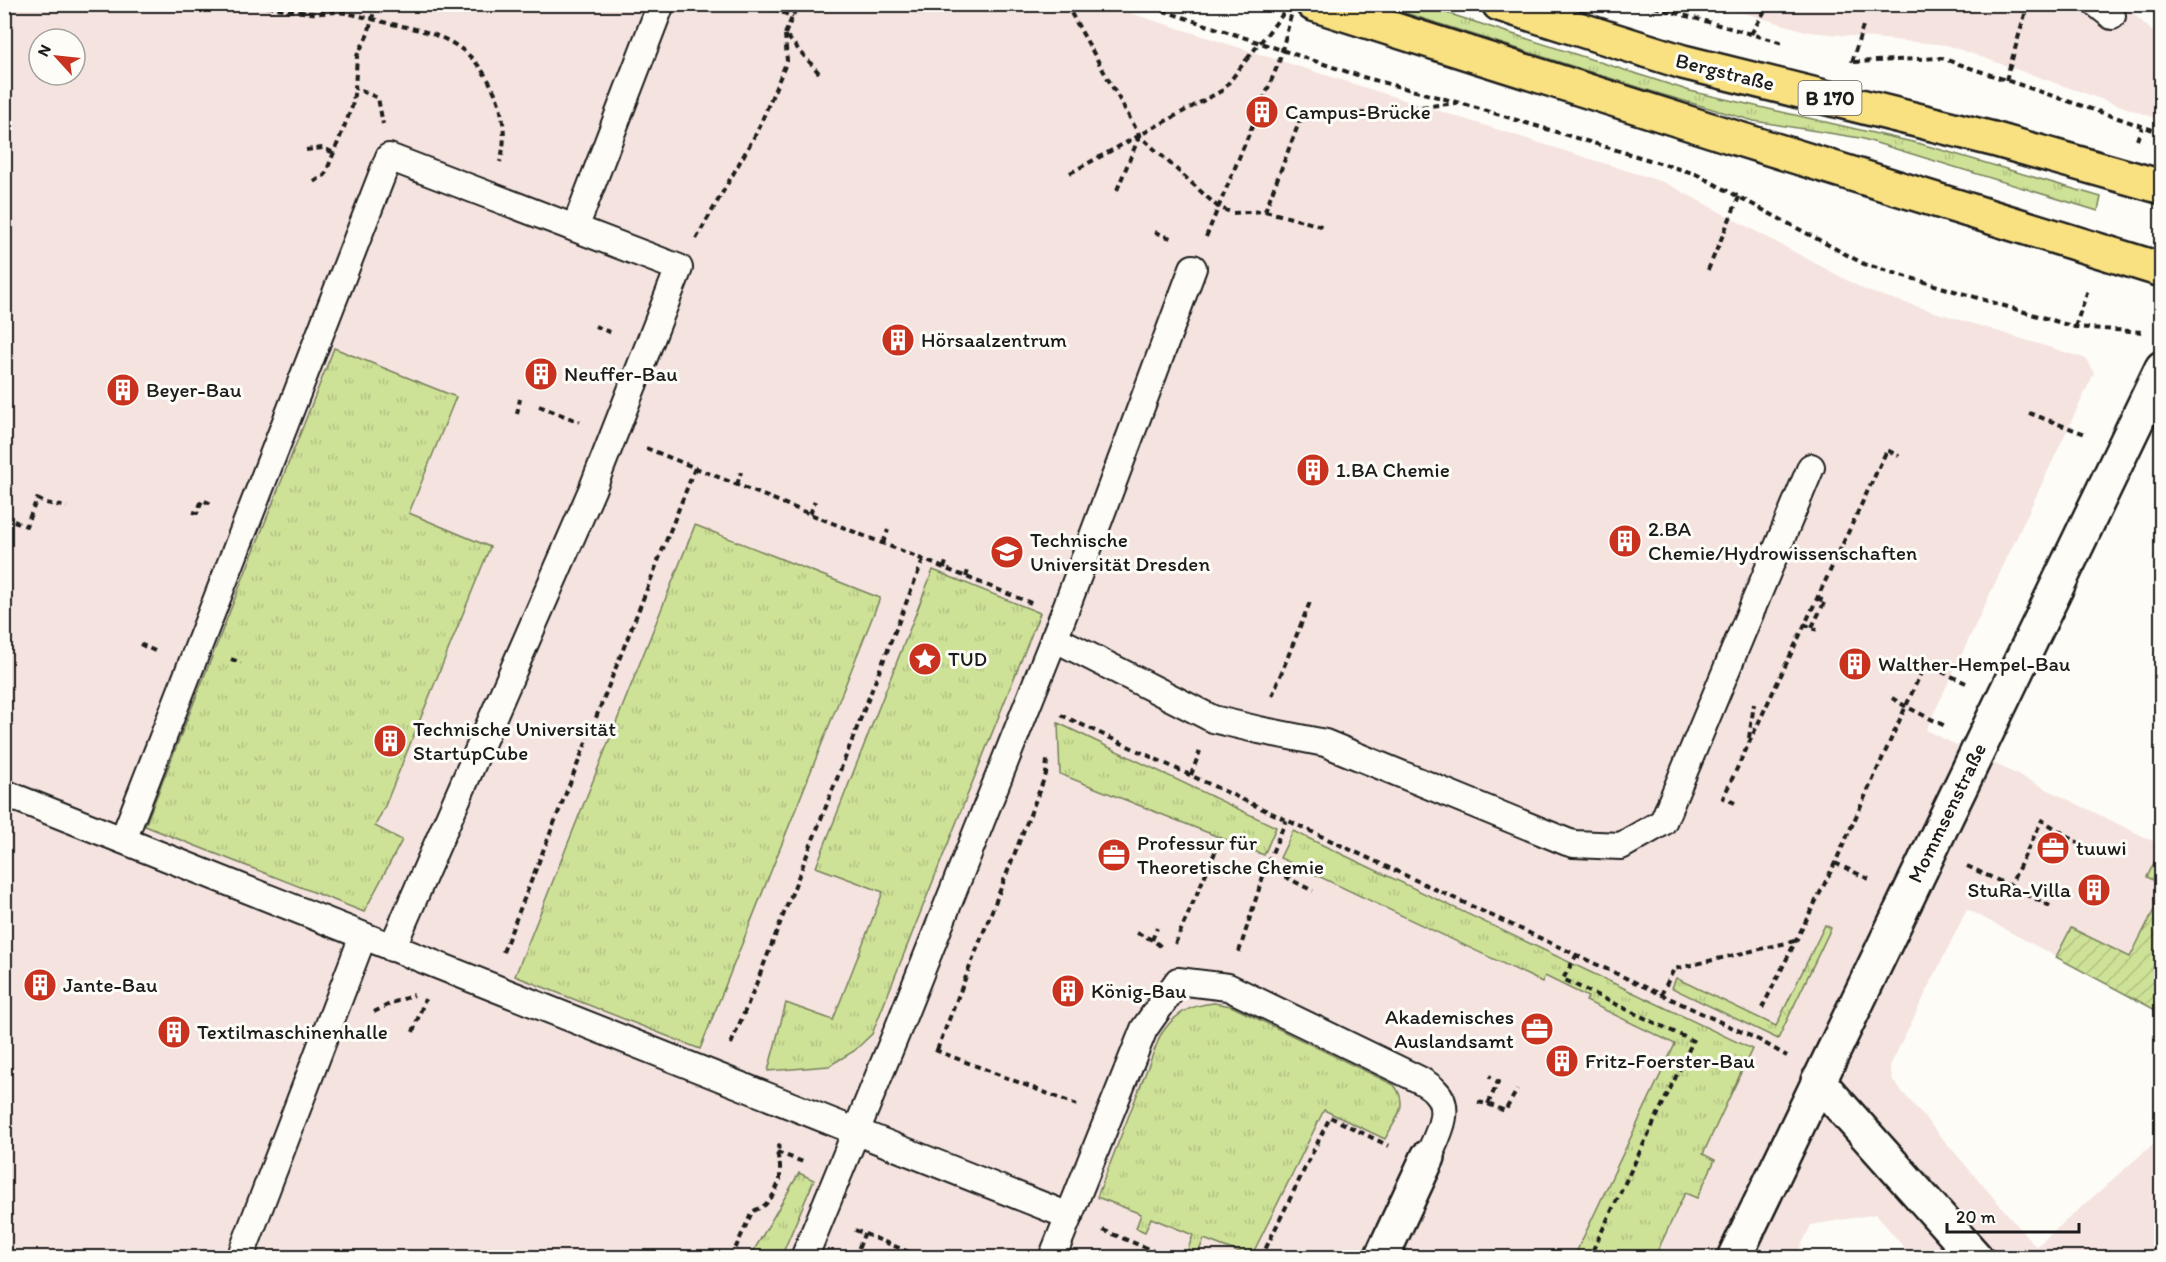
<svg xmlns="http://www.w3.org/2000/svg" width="2166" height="1262" font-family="Itim,sans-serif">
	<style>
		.built { fill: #f5e3df; fill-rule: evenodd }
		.grass { fill: url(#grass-tufts); stroke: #757f5a; stroke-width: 1.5 }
		.garden { fill: url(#garden-furrows); stroke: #757f5a; stroke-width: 1.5 }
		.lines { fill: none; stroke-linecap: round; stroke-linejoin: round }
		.service-casing { stroke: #1c1c1c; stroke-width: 30 }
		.pedestrian-casing { stroke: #1c1c1c; stroke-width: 38 }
		.minor-casing { stroke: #1c1c1c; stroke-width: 38 }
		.primary-casing { stroke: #1c1c1c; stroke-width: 38 }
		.path { stroke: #1c1c1c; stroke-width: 4; stroke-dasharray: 6 4.5; stroke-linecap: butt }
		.service { stroke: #fdfcf7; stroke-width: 26 }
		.pedestrian { stroke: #fdfcf7; stroke-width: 33 }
		.minor { stroke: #fdfcf7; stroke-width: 33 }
		.primary { stroke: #f9e181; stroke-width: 33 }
		.path-bridge { stroke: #1c1c1c; stroke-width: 4; stroke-dasharray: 6 4.5; stroke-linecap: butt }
		.labels { text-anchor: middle; stroke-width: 6; stroke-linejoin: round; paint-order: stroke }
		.shield { fill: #fdfcf7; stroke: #605f5e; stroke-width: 1.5 }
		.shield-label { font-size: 20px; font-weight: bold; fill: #1c1c1c }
		.street-label { font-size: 21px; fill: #1c1c1c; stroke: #fdfcf7 }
		.poi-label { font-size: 21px; fill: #1c1c1c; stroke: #fdfcf7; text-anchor: start }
	</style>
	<defs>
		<pattern id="grass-tufts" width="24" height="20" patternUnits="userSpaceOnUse" patternTransform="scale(1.5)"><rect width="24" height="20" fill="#cee297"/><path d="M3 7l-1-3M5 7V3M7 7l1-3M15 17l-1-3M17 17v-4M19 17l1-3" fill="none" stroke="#b0c182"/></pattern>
		<pattern id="garden-furrows" width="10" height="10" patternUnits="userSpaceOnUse" patternTransform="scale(1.5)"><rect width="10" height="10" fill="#cee297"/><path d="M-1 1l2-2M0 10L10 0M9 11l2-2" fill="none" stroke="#b0c182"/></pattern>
	</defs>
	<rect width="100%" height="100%" fill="#fdfcf7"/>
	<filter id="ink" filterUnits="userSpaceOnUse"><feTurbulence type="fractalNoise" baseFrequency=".0167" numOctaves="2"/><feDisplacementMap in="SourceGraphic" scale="12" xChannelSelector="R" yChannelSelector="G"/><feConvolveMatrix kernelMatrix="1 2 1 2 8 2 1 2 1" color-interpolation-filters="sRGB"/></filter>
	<g filter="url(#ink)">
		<g class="built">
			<path d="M5 5H1105L1666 183 1867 291 2087 359 2094 373 1926 730 2161 845V1013L1967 909 1890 1066 1893 1081 2036 1247 2161 1137V1257H1912L1876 1214 1811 1225 1795 1258H5ZM39 39H75V75H39Z"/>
			<polygon points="1717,5 2125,5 2161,40 2161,120 1947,45 1809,32"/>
		</g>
		<g class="grass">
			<polygon points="1380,5 1422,5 1690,91 1921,144 2101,197 2098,211 1860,138 1754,121 1660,94"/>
			<polygon points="334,348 456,397 409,513 490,547 385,806 375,826 402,840 364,912 145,826"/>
			<polygon points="695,525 880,598 700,1049 515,976"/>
			<polygon points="933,570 1040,613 872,1034 854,1051 829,1066 768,1071 786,1003 833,1020 883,892 816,867"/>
			<polygon points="1058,723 1276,827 1264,855 1060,774"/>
			<polygon points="1293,831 1752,1049 1703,1154 1715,1160 1697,1198 1685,1193 1655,1256 1658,1257 1574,1257 1675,1044 1586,1001 1588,997 1545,976 1542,982 1280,858"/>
			<polygon points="1825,925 1831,928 1778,1039 1672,988 1676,978 1776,1026"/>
			<path d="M1214 1003 1231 1006 1394 1085C1410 1105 1395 1120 1385 1139L1324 1110 1251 1257 1204 1239 1198 1253 1188 1249 1193 1235 1151 1218 1145 1232 1136 1228 1141 1214 1097 1197 1160 1036C1173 1015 1189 1005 1214 1003Z"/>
			<polygon points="799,1173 814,1180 781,1257 750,1257"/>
		</g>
		<g class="garden">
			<polygon points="2161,849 2161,884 2147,877"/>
			<polygon points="2161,896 2161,1013 2056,957 2071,928 2130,957"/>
		</g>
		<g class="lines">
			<defs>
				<g id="service">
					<polyline points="2097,4 2112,16"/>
					<polyline points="575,228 661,4"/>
					<polyline points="1054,638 1213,719 1259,730 1325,743 1567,842 1574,844 1621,846 1663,822 1811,467"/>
					<polyline points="4,793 1069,1216"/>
					<polyline points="123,840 389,157 679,268 592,490 392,948"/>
					<polyline points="240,1258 363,936"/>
					<polyline points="804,1258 896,1034 1063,616 1193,268"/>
					<path d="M1052 1258 1144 1029 1178 981 1228 987 1420 1080C1425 1083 1431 1086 1435 1091 1454 1109 1436 1138 1428 1157"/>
				</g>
				<polyline id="pedestrian" points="1381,1258 1428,1157"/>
				<g id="minor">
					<polyline points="1818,1081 1976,1258"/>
					<polyline points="1734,1258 2162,368"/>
				</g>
				<g id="primary">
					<polyline points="1313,4 1723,134 2162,270"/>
					<polyline points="1499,4 1683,62 1993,139 2162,187"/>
				</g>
			</defs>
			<use href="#service" class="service-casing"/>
			<use href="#pedestrian" class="pedestrian-casing"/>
			<use href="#minor" class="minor-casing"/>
			<use href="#primary" class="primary-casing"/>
			<g class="path">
				<path d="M257 4C274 8 293 11 311 13 320 14 329 12 338 12 356 14 374 20 392 24 439 33 471 43 494 91 504 112 507 139 500 162"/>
				<polyline points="376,4 368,34 357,56 355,88 378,98 383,124"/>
				<polyline points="763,4 793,17"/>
				<polyline points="1066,4 1140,136 1218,207 1233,213 1265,211 1300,120 1457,103"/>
				<polyline points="1143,4 1363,77 1460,103 1696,174 1864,264 2075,327 2143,332"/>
				<polyline points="1644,4 1783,43"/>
				<polyline points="785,34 798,4"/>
				<polyline points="1751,34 1769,4"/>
				<polyline points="1852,62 1863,26"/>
				<polyline points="1854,62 1941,58 2162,133"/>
				<polyline points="2006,80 2028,4"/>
				<polyline points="2137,140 2142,127"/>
				<polyline points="306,150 323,148 334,153"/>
				<polyline points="1070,173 1223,90 1247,59"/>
				<polyline points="314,182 325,175 352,107 355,88"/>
				<polyline points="1117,190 1139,137"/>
				<polyline points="1265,211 1325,227"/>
				<polyline points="1155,232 1173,239"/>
				<polyline points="1206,237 1279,62"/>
				<polyline points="696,239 757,132 787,61 785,34 819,73"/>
				<polyline points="1708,270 1739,197"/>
				<polyline points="595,326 614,334"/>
				<polyline points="2075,327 2088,290"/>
				<polyline points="539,406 580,422"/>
				<polyline points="2029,413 2088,435"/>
				<polyline points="517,414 520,399"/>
				<polyline points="646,448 1031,603"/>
				<polyline points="737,485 741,472"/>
				<polyline points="193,512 197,513 202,500 214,505"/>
				<polyline points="810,514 815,501"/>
				<polyline points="4,517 26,526 37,499 46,503 67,507"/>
				<polyline points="883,543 888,530"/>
				<polyline points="944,568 947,559"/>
				<polyline points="966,577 969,567"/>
				<polyline points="1804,624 1817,630"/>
				<polyline points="1812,627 1825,601 1816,598"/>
				<polyline points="140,644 159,653"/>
				<polyline points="231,659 241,663"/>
				<polyline points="1272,696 1310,602"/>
				<polyline points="1892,698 1905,706 1947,727"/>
				<polyline points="1061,715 1759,1040 1787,1056"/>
				<polyline points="1749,738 1754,704"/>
				<polyline points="1191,775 1200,751"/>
				<polyline points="1735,803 1723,798 1887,450 1899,456"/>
				<polyline points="1835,863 1873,881"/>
				<polyline points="1967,866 2010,886"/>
				<polyline points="1266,867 1313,891"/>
				<polyline points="2050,906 2010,886 2042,820 2080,844"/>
				<path d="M1137 933C1146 937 1158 941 1163 950"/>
				<polyline points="1152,940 1157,928"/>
				<polyline points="1175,944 1216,850"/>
				<polyline points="503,952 695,468"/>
				<polyline points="1239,952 1266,867 1286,820"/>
				<polyline points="1577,954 1563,979 1693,1041 1589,1258"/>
				<polyline points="1661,995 1674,969 1795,941"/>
				<polyline points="1762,1008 1835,863 1925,664 1966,683"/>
				<polyline points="374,1012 392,1003 414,995"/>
				<polyline points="413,1032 425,999"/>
				<polyline points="731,1044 755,987 923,560"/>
				<polyline points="935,1050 1077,1105"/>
				<polyline points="937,1050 1046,774 1047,760"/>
				<polyline points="1478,1102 1488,1104 1505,1111 1517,1090"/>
				<polyline points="1488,1104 1498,1082 1489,1076"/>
				<polyline points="777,1152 803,1162"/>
				<polyline points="855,1230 924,1258"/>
				<polyline points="1103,1230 1170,1258"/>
				<polyline points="1516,1253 1518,1258"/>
				<polyline points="731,1258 752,1212 765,1205 774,1194 780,1180 780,1166 777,1152 781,1141"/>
				<polyline points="855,1258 864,1234"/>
				<polyline points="1261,1258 1330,1117 1389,1146"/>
			</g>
			<use href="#service" class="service"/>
			<use href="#pedestrian" class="pedestrian"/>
			<use href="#minor" class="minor"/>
			<use href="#primary" class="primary"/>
			<g class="path-bridge">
				<polyline points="1247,59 1291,4"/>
				<polyline points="1279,62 1294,4"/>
			</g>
		</g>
	</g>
	<defs>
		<symbol id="building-disc" viewBox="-11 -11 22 22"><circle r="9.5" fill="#c8321e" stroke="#fdfcf7"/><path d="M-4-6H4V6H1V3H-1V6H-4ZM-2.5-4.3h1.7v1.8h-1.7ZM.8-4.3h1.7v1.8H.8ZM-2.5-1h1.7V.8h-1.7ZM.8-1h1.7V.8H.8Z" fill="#fff"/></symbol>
		<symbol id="university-disc" viewBox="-11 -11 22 22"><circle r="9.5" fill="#c8321e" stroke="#fdfcf7"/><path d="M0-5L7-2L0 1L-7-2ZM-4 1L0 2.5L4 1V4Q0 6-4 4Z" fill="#fff"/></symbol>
		<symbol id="sight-disc" viewBox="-11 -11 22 22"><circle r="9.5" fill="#c8321e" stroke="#fdfcf7"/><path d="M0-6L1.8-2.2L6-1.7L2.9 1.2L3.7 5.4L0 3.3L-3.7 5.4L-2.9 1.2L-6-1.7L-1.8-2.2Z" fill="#fff"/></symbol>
		<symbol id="office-disc" viewBox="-11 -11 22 22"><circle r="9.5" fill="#c8321e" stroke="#fdfcf7"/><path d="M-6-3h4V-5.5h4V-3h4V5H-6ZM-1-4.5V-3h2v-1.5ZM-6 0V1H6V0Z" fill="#fff"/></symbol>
	</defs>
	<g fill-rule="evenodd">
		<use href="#building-disc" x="1243" y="93" width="38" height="38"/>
		<use href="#building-disc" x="879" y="321" width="38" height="38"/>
		<use href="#building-disc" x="522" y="355" width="38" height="38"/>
		<use href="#building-disc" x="104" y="371" width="38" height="38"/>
		<use href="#building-disc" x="1294" y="451" width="38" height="38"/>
		<use href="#building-disc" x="1606" y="522" width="38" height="38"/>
		<use href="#university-disc" x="988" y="533" width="38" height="38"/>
		<use href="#sight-disc" x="906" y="640" width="38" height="38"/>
		<use href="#building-disc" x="1836" y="645" width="38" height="38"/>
		<use href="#building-disc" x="371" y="722" width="38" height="38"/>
		<use href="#office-disc" x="2034" y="829" width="38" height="38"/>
		<use href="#office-disc" x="1095" y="836" width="38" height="38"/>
		<use href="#building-disc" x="2075" y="871" width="38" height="38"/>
		<use href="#building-disc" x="21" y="966" width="38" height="38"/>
		<use href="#building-disc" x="1049" y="972" width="38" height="38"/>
		<use href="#office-disc" x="1518" y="1010" width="38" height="38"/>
		<use href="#building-disc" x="155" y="1013" width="38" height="38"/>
		<use href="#building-disc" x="1543" y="1042" width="38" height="38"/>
	</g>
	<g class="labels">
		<rect class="shield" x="1798.5" y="81" width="63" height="34" rx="4.5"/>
		<g class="shield-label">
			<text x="1830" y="105">B 170</text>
		</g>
		<g class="street-label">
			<text transform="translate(1725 72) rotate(14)" y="7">Bergstraße</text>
			<text transform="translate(1947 813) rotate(-64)" y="7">Mommsenstraße</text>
		</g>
		<g class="poi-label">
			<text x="1285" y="119">Campus-Brücke</text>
			<text x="921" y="347">Hörsaalzentrum</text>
			<text x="564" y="381">Neuffer-Bau</text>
			<text x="146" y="397">Beyer-Bau</text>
			<text x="1336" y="477">1.BA Chemie</text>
			<text x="1648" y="536">2.BA<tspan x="1648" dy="24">Chemie/Hydrowissenschaften</tspan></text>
			<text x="1030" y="547">Technische<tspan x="1030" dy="24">Universität Dresden</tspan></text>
			<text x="948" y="666">TUD</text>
			<text x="1878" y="671">Walther-Hempel-Bau</text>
			<text x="413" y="736">Technische Universität<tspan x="413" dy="24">StartupCube</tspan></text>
			<text x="1137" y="850">Professur für<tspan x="1137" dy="24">Theoretische Chemie</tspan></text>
			<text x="2076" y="855">tuuwi</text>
			<text x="2071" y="897" text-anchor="end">StuRa-Villa</text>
			<text x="63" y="992">Jante-Bau</text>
			<text x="1091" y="998">König-Bau</text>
			<text x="1514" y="1024" text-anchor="end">Akademisches<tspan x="1514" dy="24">Auslandsamt</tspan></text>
			<text x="197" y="1039">Textilmaschinenhalle</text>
			<text x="1585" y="1068">Fritz-Foerster-Bau</text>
		</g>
	</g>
	<rect width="2166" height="1262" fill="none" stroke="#fdfcf7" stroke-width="24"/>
	<rect x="12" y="12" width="2142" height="1238" fill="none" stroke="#1c1c1c" stroke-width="2" filter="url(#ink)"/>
	<g transform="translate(57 57) rotate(297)"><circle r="28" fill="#fdfcf7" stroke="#a3a29f" stroke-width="1.5"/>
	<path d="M0-4.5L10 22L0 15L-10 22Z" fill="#c8321e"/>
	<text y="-9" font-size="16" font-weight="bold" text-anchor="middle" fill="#1c1c1c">N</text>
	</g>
	<path d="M1947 1223v9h132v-9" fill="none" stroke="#1c1c1c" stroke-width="3"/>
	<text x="1956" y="1223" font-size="18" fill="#1c1c1c" stroke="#fdfcf7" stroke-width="4.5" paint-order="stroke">20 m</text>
</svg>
